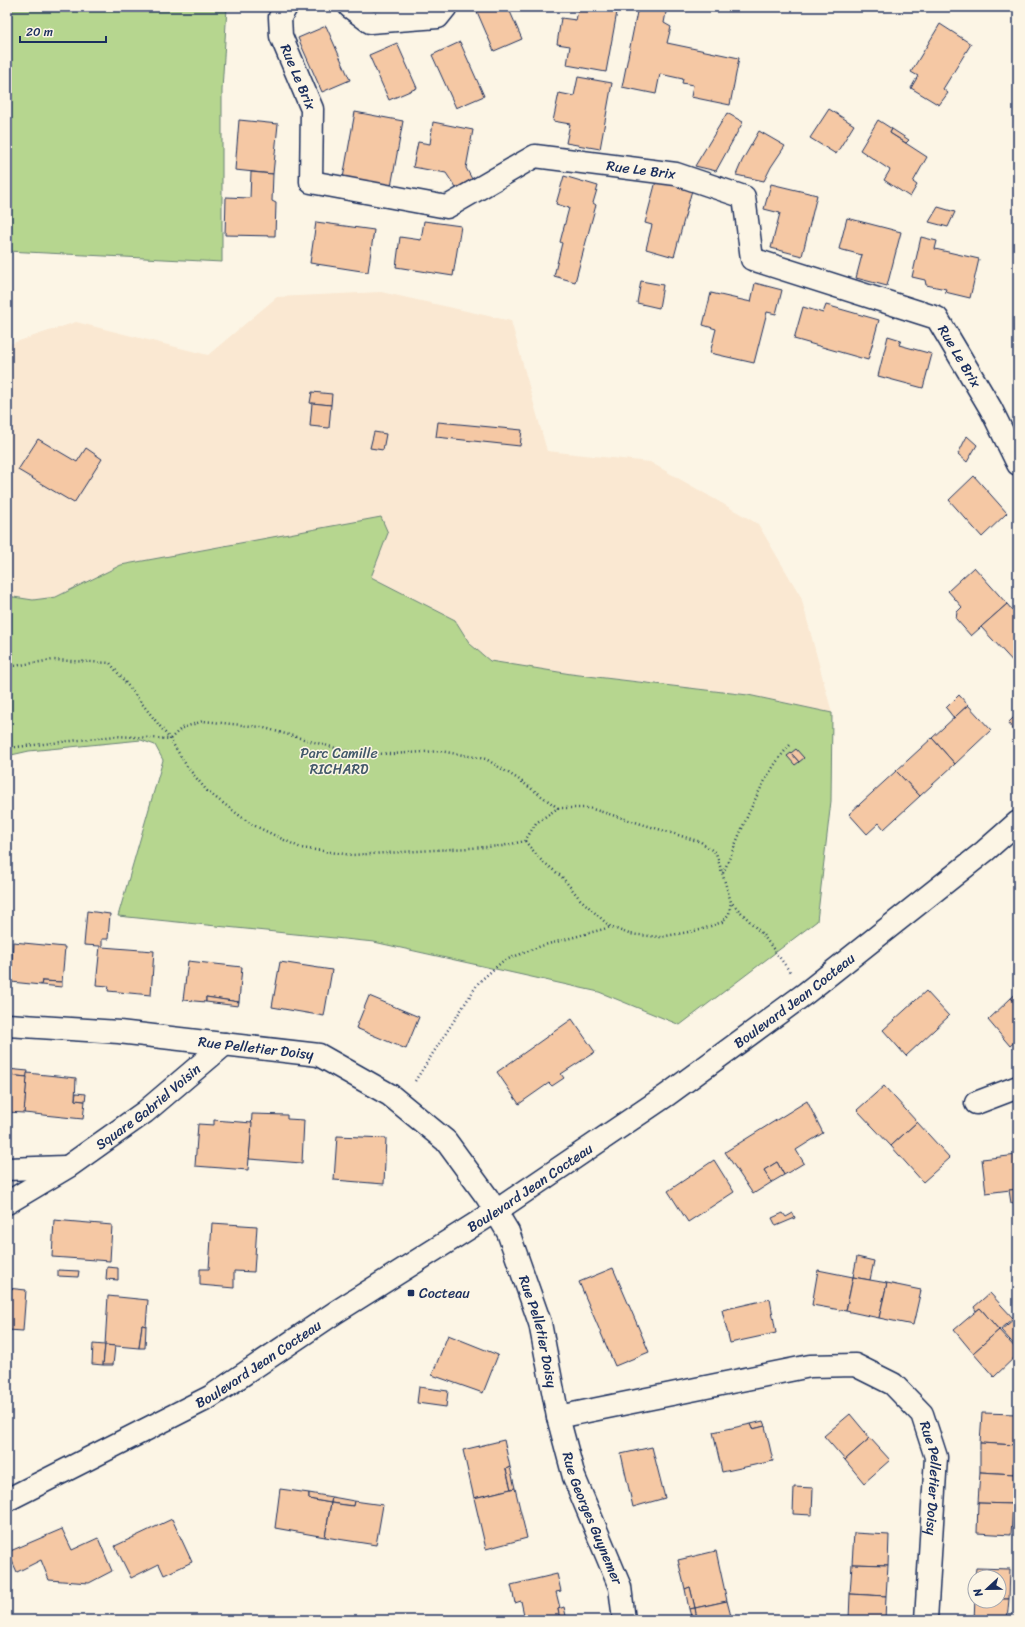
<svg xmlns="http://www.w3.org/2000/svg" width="1025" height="1627" font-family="Sriracha,sans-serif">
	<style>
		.built { fill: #fae8d2 }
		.green { fill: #b6d68f; stroke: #688276 }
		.building { fill: #f5c8a4; stroke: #1b2f5e }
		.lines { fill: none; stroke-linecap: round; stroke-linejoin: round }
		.minor-casing { stroke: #1b2f5e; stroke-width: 25 }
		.path { stroke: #1b2f5e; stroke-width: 2.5; stroke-dasharray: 1 3; stroke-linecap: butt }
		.minor { stroke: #fcf5e5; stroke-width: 22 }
		.poi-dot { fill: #1b2f5e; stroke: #fcf5e5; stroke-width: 1.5 }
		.labels { text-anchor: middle; stroke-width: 3; stroke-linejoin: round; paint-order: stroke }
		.street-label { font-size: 14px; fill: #1b2f5e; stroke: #fcf5e5 }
		.park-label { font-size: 14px; fill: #42596a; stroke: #fcf5e5 }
		.poi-label { font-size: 14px; fill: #1b2f5e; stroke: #fcf5e5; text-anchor: start }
	</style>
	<rect width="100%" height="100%" fill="#fcf5e5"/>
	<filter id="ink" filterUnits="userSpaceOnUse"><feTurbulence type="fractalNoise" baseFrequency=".025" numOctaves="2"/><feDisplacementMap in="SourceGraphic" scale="8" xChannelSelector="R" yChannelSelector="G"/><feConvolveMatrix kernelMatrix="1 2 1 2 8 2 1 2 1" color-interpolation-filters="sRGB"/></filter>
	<g filter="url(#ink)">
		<polygon class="built" points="381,292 511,321 547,451 650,462 758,524 801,597 832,713 748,695 571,674 490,661 470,644 455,620 371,577 388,533 121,565 56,597 33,600 7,596 7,345 76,322 208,355 277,297"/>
		<g class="green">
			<polygon points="7,7 227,7 222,90 222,262 7,251"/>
			<polygon points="381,517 388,533 371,577 455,620 470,644 490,661 571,674 748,695 832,713 831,801 817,921 680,1025 599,992 374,942 118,916 163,760 155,745 141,740 29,751 7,756 7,596 33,600 56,597 121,565"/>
		</g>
		<g class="building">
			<polygon points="475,7 508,7 522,39 494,51"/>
			<polygon points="579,7 590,7 617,12 606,72 567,65 570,46 557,44 561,18 576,20"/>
			<polygon points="638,7 667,7 664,23 671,27 667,43 739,58 730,105 691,97 693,85 682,83 683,79 660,74 656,94 622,87"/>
			<polygon points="940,24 971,44 943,89 948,93 939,105 911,88 918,76 911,72"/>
			<polygon points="326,26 350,80 322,92 298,38"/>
			<polygon points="460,42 484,96 456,108 432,55"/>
			<polygon points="397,43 417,88 389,100 369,55"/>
			<polygon points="578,77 612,83 600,149 566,143 570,124 553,121 559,93 574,96"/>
			<polygon points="829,109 854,125 836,154 810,138"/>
			<polygon points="355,112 403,121 391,187 343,178"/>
			<polygon points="727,113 743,122 716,171 695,166"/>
			<polygon points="239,120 278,124 273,174 235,170"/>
			<polygon points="878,120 892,129 890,133 927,157 913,182 917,185 910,197 884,180 890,170 860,150"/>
			<polygon points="433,122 473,130 466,168 472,179 456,188 446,173 413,167 418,142 430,144"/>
			<polygon points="892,129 909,140 906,143 890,133"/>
			<polygon points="759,131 785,146 771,167 764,181 736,175 742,161"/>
			<polygon points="251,172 273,174 272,201 276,203 275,236 225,235 226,197 250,198"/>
			<polygon points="564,176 598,186 593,203 596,205 575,282 554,276 562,243 560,242 569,208 556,204"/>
			<polygon points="656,181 692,190 674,257 646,249 652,225 645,223"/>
			<polygon points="771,184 817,195 802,256 771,248 780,213 764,209"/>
			<polygon points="938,207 955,212 948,227 929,222"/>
			<polygon points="847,218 901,232 887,286 856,278 862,255 839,249"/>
			<polygon points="424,221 461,226 453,276 396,267 400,237 421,240"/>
			<polygon points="316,222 374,230 368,272 310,263"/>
			<polygon points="921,237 937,241 935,249 979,259 970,298 945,292 946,289 926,285 925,280 912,277"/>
			<polygon points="641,281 663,285 659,308 637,303"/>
			<polygon points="755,283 782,290 776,314 767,312 754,363 710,353 716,329 703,325 711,293 751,302"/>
			<polygon points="826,305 879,320 868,360 794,339 803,307 823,313"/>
			<polygon points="888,336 901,340 899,345 932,354 923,388 878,376"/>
			<polygon points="312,392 332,394 331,405 310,403"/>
			<polygon points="312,403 331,405 329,428 310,426"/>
			<polygon points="438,422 522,430 520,446 436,437"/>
			<polygon points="374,432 386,434 383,450 370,448"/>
			<polygon points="967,436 977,445 967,462 958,454"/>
			<polygon points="38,439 77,462 86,448 102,459 74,503 18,470"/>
			<polygon points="974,476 1007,513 982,537 949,500"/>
			<polygon points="974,567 1007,604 971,636 956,619 957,612 962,607 948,591"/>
			<polygon points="1007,604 1018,617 1018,667 981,627"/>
			<polygon points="959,695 968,705 954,718 946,708"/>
			<polygon points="968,705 991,730 955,764 932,738"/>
			<polygon points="1018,713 1018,731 1016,732 1008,723"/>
			<polygon points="932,738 955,764 920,796 896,771"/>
			<polygon points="796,749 804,758 799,762 791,753"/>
			<polygon points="791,753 799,762 795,765 787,756"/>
			<polygon points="896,771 920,796 884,829 879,823 867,834 849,814"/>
			<polygon points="87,911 110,914 108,939 102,939 102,947 154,951 151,995 108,991 109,986 96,985 100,946 84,945"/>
			<polygon points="13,942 65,947 62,982 42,981 41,985 11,982"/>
			<polygon points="188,961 242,967 239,1002 206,997 206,1002 183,1000"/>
			<polygon points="280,962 332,970 324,1016 272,1007"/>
			<polygon points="42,981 62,982 62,987 41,985"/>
			<polygon points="926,991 949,1016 906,1056 883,1030"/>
			<polygon points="1018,992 1018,1006 1011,998"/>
			<polygon points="369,996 419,1017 406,1049 356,1028"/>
			<polygon points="206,997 239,1002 238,1006 206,1002"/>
			<polygon points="1011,998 1018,1006 1018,1039 1010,1046 988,1020"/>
			<polygon points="572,1019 595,1052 561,1074 564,1078 552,1086 549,1083 519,1104 497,1072"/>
			<polygon points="7,1069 28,1071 27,1077 7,1075"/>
			<polygon points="27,1073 76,1078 75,1100 85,1101 83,1119 24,1113"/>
			<polygon points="7,1075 27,1077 24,1113 7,1112"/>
			<polygon points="884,1086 917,1122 891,1146 857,1110"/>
			<polygon points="76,1093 86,1094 85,1101 75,1100"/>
			<polygon points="807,1101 823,1133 796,1150 804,1163 784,1175 777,1162 764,1170 772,1182 753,1194 725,1152"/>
			<polygon points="252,1114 287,1115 287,1119 304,1120 302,1163 249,1159"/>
			<polygon points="214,1120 252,1123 248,1170 195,1166 198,1124 214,1125"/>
			<polygon points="917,1122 950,1158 923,1182 891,1146"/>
			<polygon points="337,1136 386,1138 384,1184 334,1180"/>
			<polygon points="1018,1155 1018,1189 986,1193 982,1159"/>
			<polygon points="714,1160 734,1192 688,1222 668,1191"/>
			<polygon points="777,1162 784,1175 772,1182 764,1170"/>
			<polygon points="1018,1189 1018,1202 1011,1203 1009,1190"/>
			<polygon points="783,1213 786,1217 793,1213 795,1218 776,1226 772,1218"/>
			<polygon points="54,1220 112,1225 110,1261 52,1257"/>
			<polygon points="212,1223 257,1226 254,1272 234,1271 234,1288 200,1285 200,1269 209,1269"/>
			<polygon points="857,1257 874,1261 870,1280 853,1277"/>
			<polygon points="107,1267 118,1268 118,1280 106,1279"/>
			<polygon points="613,1268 649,1352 615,1366 579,1282"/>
			<polygon points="58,1270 79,1271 78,1277 58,1276"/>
			<polygon points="818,1270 853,1277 846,1311 812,1305"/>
			<polygon points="853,1277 887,1283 879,1318 846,1311"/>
			<polygon points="887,1283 921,1290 913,1325 879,1318"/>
			<polygon points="7,1288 26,1290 23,1331 7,1330"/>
			<polygon points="990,1293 1013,1318 999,1330 980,1308 976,1311 974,1307"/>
			<polygon points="108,1296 148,1300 146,1326 142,1325 139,1348 105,1345"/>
			<polygon points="770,1299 776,1333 730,1343 722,1310"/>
			<polygon points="980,1308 999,1330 973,1353 954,1330"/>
			<polygon points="1014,1319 1018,1323 1018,1349 1001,1330"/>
			<polygon points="142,1325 146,1326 145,1348 139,1348"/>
			<polygon points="999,1330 1018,1351 1018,1354 994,1377 973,1353"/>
			<polygon points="448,1335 498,1355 483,1393 432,1375"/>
			<polygon points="93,1344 105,1345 103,1365 92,1364"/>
			<polygon points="105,1345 115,1346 113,1365 103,1365"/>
			<polygon points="419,1387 448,1391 446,1407 417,1403"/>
			<polygon points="982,1413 1017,1414 1016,1445 980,1443"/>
			<polygon points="850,1414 870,1438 845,1460 824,1436"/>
			<polygon points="763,1421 765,1426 753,1429 751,1424"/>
			<polygon points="751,1424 753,1429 765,1426 773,1461 722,1472 713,1432"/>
			<polygon points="870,1438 890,1460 864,1483 845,1460"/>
			<polygon points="504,1440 510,1467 506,1469 511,1489 474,1498 463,1450"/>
			<polygon points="980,1443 1016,1445 1014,1474 980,1472"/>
			<polygon points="652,1447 665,1498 633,1507 621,1454"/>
			<polygon points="510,1467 515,1488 511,1489 506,1469"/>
			<polygon points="980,1472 1014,1474 1013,1504 978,1503"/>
			<polygon points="794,1487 813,1488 812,1515 793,1514"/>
			<polygon points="515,1488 527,1538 486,1549 474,1498"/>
			<polygon points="280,1489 309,1493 309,1499 331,1503 325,1537 275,1528"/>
			<polygon points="309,1493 332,1497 331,1503 309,1499"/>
			<polygon points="332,1497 354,1501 353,1506 331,1503"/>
			<polygon points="354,1501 383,1505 376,1545 325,1537 331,1503 353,1506"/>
			<polygon points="978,1503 1013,1504 1011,1535 977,1533"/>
			<polygon points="172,1519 192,1562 164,1575 159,1564 131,1578 115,1546"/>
			<polygon points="62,1529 72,1550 98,1538 112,1571 89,1583 49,1580 41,1560 17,1572 8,1552"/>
			<polygon points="854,1533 889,1535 888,1565 852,1564"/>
			<polygon points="716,1551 727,1601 695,1608 690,1587 685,1589 678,1560"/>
			<polygon points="852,1564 888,1565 886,1596 850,1594"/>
			<polygon points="976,1568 1010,1569 1009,1599 999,1599 999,1577 975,1577"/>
			<polygon points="557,1574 561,1591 556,1592 560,1608 558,1609 560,1620 521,1620 521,1617 524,1615 521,1601 515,1603 511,1585"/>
			<polygon points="690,1587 695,1608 689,1609 685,1589"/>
			<polygon points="850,1594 886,1596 885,1620 849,1620"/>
			<polygon points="975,1598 975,1601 999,1601 999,1599 1009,1599 1007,1620 974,1620"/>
			<polygon points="727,1601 732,1620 697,1620 695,1608"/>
			<polygon points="564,1607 567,1620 560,1620 558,1609"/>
			<polygon points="695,1608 697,1620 692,1620 689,1609"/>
		</g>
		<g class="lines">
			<defs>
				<g id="minor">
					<path id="s1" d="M286 7 280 17 281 36 312 109 311 182 447 207 535 156 676 174 744 197 752 259 937 318 991 409 1018 464"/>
					<polyline points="350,7 370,22 438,17 446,7"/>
					<path id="s2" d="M7 1025 119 1032 319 1055 390 1095 446 1141 487 1197 508 1232 540 1323 558 1417 810 1366 855 1365 893 1384 922 1414 936 1457 926 1620"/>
					<polyline points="976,1103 1018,1087"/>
					<polyline points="7,1169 65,1167"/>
					<path id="s3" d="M7 1203 69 1166 145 1112 225 1044"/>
					<path id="s4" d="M558 1417 574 1477 620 1587 624 1620"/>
					<path id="s5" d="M7 1500 210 1397 336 1312 496 1211 667 1095 806 993 985 851 1018 822"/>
				</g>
			</defs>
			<use href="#minor" class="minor-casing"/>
			<g class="path">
				<polyline points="7,667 53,660 110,663 170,739 188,768 208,792 251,824 301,848 352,855 502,846 525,841 536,823 558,808 589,808 701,842 716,853 731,902 763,935 791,973"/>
				<polyline points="7,748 116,736 170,739 182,728 203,721 261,727 353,753 391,754 440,751 486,759 518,779 558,808"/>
				<polyline points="525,841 541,860 562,877 580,899 605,922 611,927 629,934 660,937 700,930 722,922 729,914 731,902"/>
				<path d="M723 873C742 831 759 779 790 745"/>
				<polyline points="415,1081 479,982 503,961 541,946 611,927"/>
			</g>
			<use href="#minor" class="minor"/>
		</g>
	</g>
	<rect class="poi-dot" x="407" y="1289" width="8" height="8" rx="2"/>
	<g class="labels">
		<g class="street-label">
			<text dy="5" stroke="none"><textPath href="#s1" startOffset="75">Rue Le Brix</textPath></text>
			<text dy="5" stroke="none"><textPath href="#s1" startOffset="530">Rue Le Brix</textPath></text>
			<text dy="5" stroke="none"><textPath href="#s1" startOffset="938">Rue Le Brix</textPath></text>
			<text dy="5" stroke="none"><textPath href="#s5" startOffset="934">Boulevard Jean Cocteau</textPath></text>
			<text dy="5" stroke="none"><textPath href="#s2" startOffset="250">Rue Pelletier Doisy</textPath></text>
			<text dy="5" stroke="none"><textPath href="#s3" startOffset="171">Square Gabriel Voisin</textPath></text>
			<text dy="5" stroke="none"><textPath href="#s5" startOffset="610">Boulevard Jean Cocteau</textPath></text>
			<text dy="5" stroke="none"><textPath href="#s2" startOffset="682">Rue Pelletier Doisy</textPath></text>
			<text dy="5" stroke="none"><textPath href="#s5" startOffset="286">Boulevard Jean Cocteau</textPath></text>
			<text dy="5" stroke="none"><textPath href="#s2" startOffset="1222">Rue Pelletier Doisy</textPath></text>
			<text dy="5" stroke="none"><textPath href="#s4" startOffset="107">Rue Georges Guynemer</textPath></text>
		</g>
		<g class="park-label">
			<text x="339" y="758">Parc Camille<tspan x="339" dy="16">RICHARD</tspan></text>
		</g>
		<g class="poi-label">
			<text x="419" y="1298">Cocteau</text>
		</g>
	</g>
	<rect width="1025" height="1627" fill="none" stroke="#fcf5e5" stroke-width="24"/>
	<rect x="12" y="12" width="1001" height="1603" fill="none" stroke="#1b2f5e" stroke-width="1.5" filter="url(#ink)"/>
	<g transform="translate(987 1589) rotate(248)"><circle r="19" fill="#fcf5e5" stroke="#a2a6af"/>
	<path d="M0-3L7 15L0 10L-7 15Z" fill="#1b2f5e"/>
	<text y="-6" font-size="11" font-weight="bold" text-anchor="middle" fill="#1b2f5e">N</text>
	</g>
	<path d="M20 36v6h86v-6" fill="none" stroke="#1b2f5e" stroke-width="2"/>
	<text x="26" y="36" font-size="12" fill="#1b2f5e" stroke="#fcf5e5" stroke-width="3" paint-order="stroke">20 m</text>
</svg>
